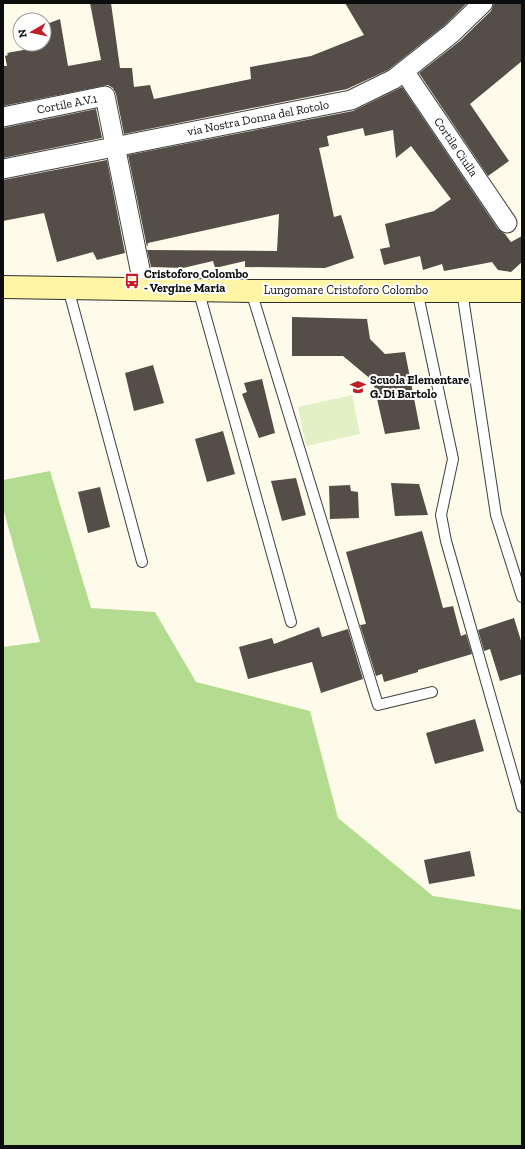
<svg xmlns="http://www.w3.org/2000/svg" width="525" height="1149" font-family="'Zilla Slab',serif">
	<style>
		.forest { fill: #b3dc91 }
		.pitch { fill: #e2f1c5 }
		.building { fill: #554d48 }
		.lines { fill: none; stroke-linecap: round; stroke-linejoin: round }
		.lane-casing { stroke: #3f3f3f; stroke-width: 12 }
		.street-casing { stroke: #3f3f3f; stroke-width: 21 }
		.secondary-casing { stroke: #2e2e2e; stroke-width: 24 }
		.lane { stroke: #fff; stroke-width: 10 }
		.street { stroke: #fff; stroke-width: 19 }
		.secondary { stroke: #fff5a5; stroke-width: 22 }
		.labels { text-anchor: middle; stroke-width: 4; stroke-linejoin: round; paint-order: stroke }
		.street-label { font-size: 12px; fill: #0c0c0c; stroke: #fff }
		.poi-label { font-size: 12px; font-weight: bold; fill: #0c0c0c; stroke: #fff; text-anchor: start }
	</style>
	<rect width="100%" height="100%" fill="#fffbea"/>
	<polygon class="forest" points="50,471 91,608 155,612 196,682 310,711 338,818 433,896 522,910 522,1146 3,1146 3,647 40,642 3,508 3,480"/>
	<polygon class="pitch" points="352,395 360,434 306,446 298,407"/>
	<g class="building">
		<polygon points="90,3 111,3 120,68 132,68 134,87 150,85 154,99 251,79 250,67 311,56 364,35 345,3 467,3 445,25 388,70 347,89 124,134 116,94 113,88 108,85 3,106 3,66 7,66 5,56 8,55 7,53 34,48 33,44 44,44 44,25 60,19 68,66 101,60"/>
		<polygon points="494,3 522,3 522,61 470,104 509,161 488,176 419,73 460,41 491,11"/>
		<polygon points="402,87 498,229 505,234 511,242 522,236 522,262 511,272 498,270 492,262 444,271 442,264 423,270 420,256 384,265 380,249 390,247 385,224 434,211 451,199 411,146 396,158 393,130 365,136 363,128 327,136 329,146 319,148 334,217 341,215 354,258 325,268 245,267 245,261 215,268 213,261 183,268 151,267 147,250 277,251 279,214 148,243 147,247 128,155 353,111"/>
		<polygon points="96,109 102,138 3,158 3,128"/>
		<polygon points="107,160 125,253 97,260 93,252 57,262 44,213 3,221 3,180"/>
		<polygon points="292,317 367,319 370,339 385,354 405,352 420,429 385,434 373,381 343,356 292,356"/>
		<polygon points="153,365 164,403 134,411 125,373"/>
		<polygon points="262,379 275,433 259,438 242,394 247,392 244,383"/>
		<polygon points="223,431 235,474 207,482 195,439"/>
		<polygon points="296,478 306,515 282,521 271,481"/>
		<polygon points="391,483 419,484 428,515 395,516"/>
		<polygon points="350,485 351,491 358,492 359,518 330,519 329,486"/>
		<polygon points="100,487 110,527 88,533 78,492"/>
		<polygon points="422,531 443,608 453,606 461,636 466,634 472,654 418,670 418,672 384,682 382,674 376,676 360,625 366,624 346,552"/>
		<polygon points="514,618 522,644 522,674 500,681 490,649 484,651 478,630"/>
		<polygon points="319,627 322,637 348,629 363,679 321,693 312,662 248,679 239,647 272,638 274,644"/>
		<polygon points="475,719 484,751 435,764 426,733"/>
		<polygon points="470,851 475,876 429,884 424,860"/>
	</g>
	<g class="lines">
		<defs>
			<g id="lane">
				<polyline points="68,288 142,562"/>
				<polyline points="198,289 291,622"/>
				<polyline points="417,290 453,459 441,515 446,541 522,807"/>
				<polyline points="251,291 378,705 432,692"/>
				<polyline points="462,291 496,515 522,597"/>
			</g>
			<g id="street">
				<polyline points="404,71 507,223"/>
				<polyline points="3,117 105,96 144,289"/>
				<polyline points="3,169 351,100 394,79 452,33 483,3"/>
			</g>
			<polyline id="secondary" points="3,287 251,291 522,291"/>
		</defs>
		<use href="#lane" class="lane-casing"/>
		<use href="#street" class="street-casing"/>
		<use href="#secondary" class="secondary-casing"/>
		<use href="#lane" class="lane"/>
		<use href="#street" class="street"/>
		<use href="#secondary" class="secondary"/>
	</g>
	<defs>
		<symbol id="bus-bare" viewBox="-9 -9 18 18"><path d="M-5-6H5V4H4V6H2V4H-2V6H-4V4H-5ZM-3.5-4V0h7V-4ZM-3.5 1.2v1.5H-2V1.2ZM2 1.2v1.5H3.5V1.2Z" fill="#c11e27" stroke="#fff" stroke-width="2.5" paint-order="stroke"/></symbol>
		<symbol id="school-bare" viewBox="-9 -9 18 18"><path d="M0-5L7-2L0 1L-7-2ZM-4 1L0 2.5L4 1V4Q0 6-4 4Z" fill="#c11e27" stroke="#fff" stroke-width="2.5" paint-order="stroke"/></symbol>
	</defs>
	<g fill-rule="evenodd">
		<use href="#bus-bare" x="121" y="270" width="22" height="22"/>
		<use href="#school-bare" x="347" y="376" width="22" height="22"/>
	</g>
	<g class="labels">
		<g class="street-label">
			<text transform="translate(67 104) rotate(-11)" y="4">Cortile A.V.1</text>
			<text transform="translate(258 118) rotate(-11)" y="4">via Nostra Donna del Rotolo</text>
			<text transform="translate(456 147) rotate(56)" y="4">Cortile Ciulla</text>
			<text x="346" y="294">Lungomare Cristoforo Colombo</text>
		</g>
		<g class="poi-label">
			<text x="144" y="278">Cristoforo Colombo<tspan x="144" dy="14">- Vergine Maria</tspan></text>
			<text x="370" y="384">Scuola Elementare<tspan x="370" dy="14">G. Di Bartolo</tspan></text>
		</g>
	</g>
	<rect width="525" height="1149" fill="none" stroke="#0c0c0c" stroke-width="8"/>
	<g transform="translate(32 32) rotate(261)"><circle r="19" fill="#ffffff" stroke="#9e9e9e"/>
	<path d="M0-3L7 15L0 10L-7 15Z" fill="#c11e27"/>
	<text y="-6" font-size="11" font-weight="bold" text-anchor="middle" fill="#0c0c0c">N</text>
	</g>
</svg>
